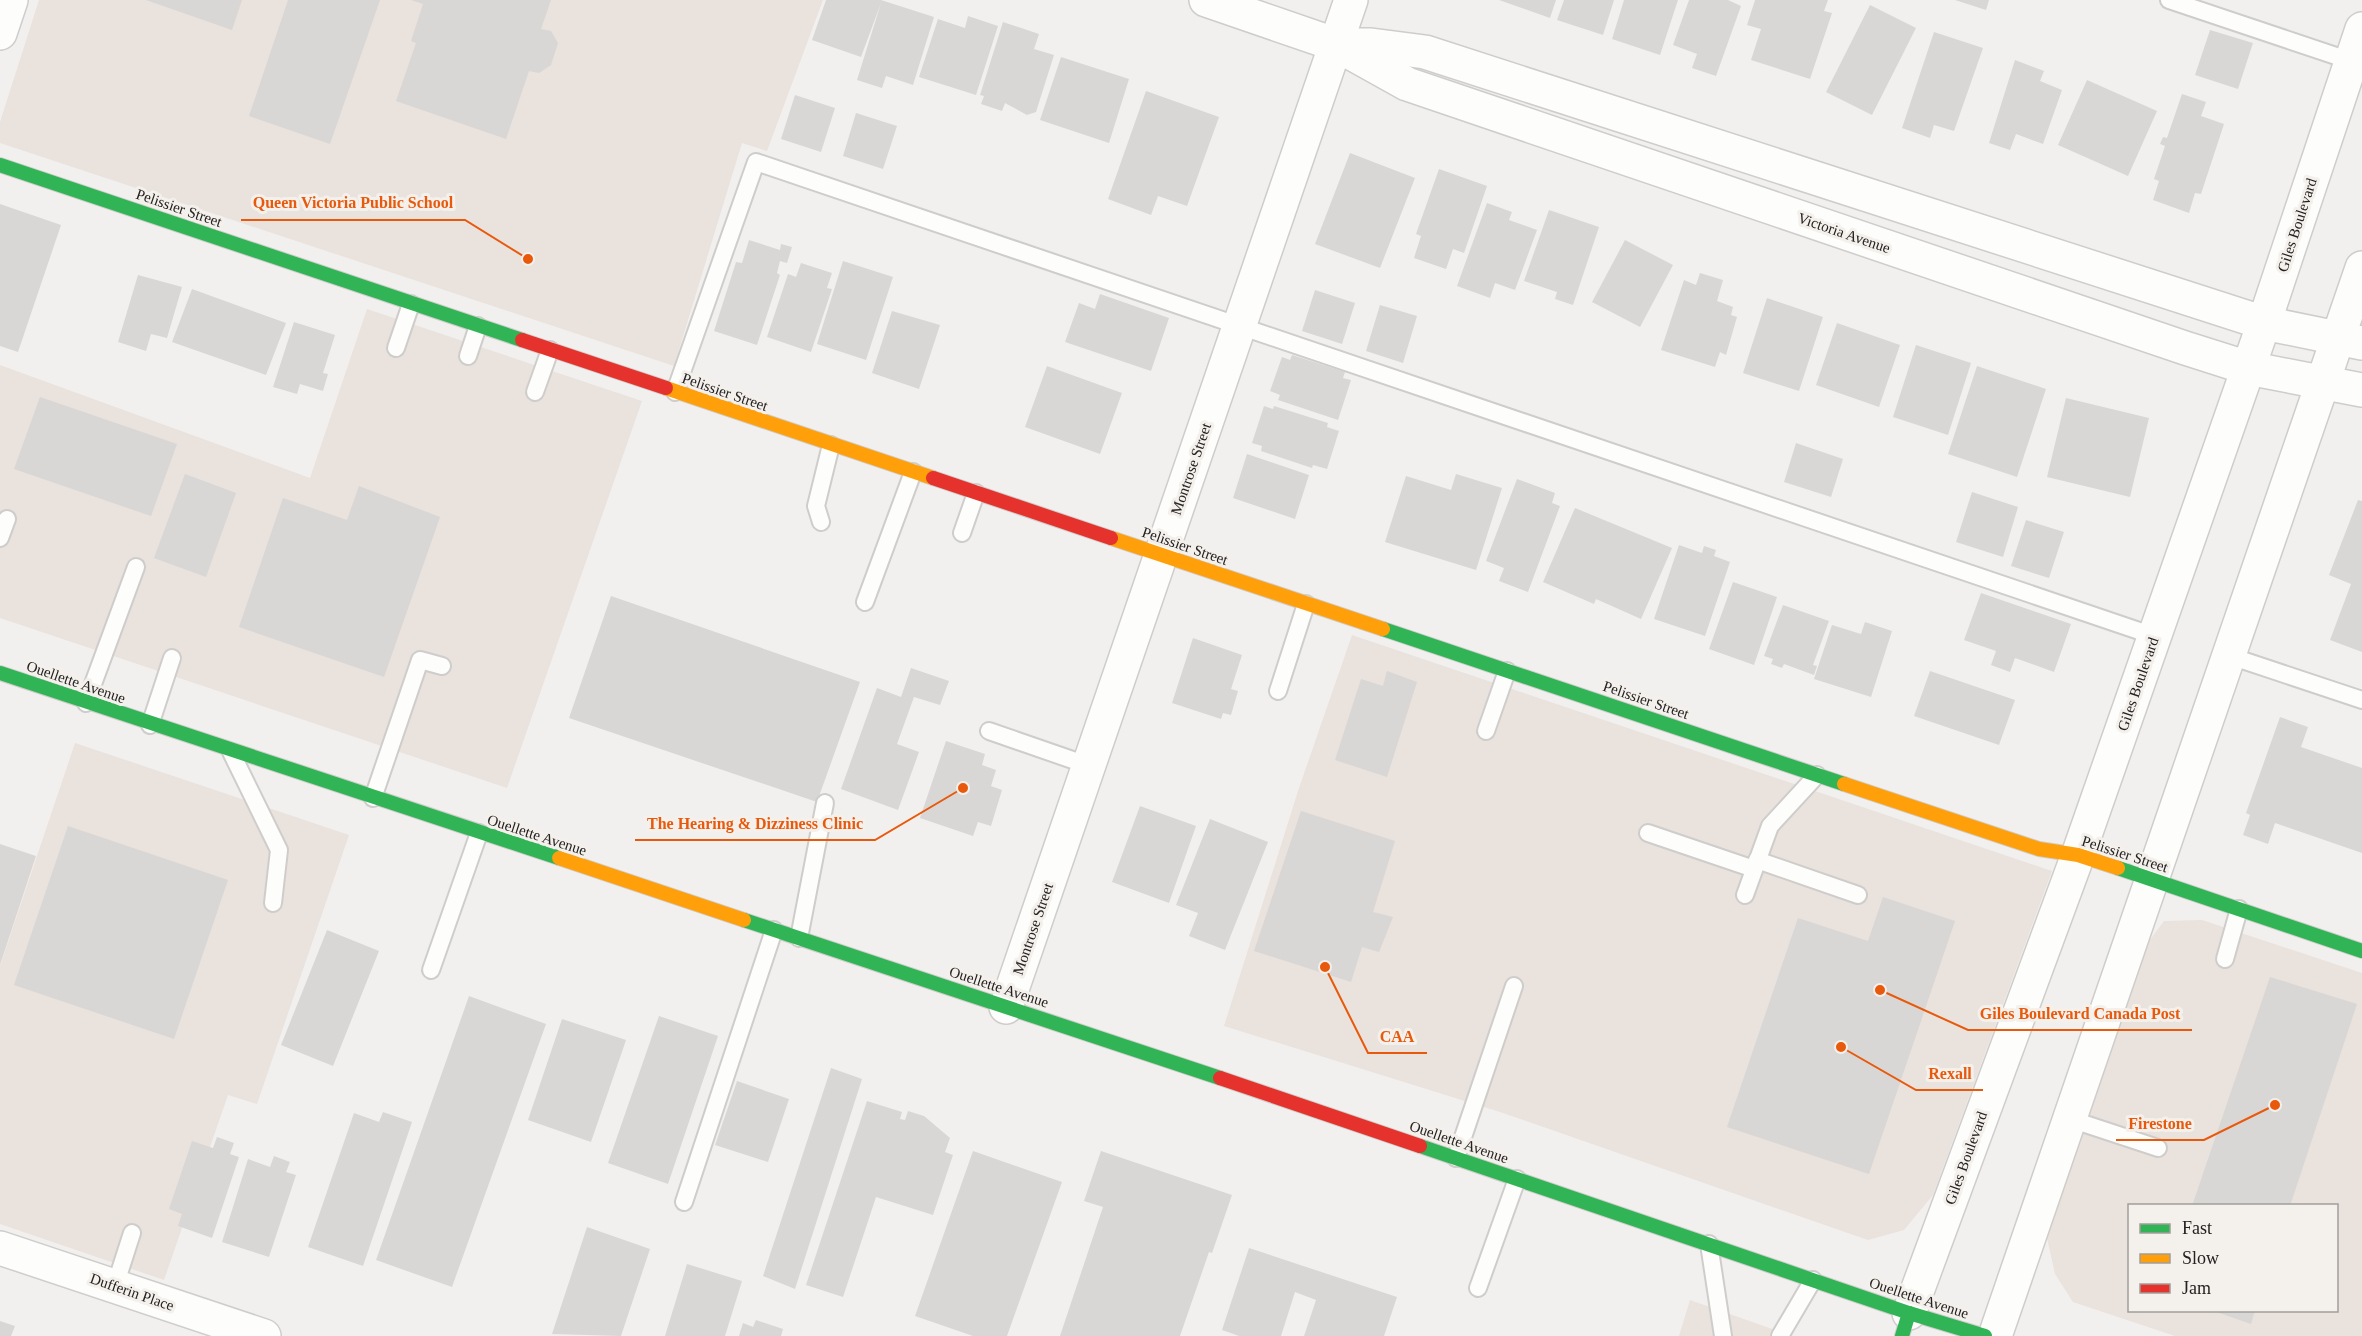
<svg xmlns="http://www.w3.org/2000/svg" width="2362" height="1336" font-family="Georgia,serif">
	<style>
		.built { fill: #e9e2dd; fill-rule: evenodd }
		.building { fill: #d8d7d5 }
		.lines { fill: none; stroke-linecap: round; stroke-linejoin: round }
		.lane-casing { stroke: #cfcdcb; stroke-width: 20 }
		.street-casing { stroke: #cfcdcb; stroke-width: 36 }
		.fast-casing { stroke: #cfcdcb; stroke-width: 16 }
		.slow-casing { stroke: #cfcdcb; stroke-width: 16 }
		.jam-casing { stroke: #cfcdcb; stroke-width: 16 }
		.lane { stroke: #fdfdfc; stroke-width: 16 }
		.street { stroke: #fdfdfc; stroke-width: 33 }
		.fast { stroke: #30b455; stroke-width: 14 }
		.slow { stroke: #ff9f0a; stroke-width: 14 }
		.jam { stroke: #e5322d; stroke-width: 14 }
		.labels { text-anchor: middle; stroke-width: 6; stroke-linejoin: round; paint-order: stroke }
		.street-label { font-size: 15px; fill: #242221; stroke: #f4f0ec }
		.leader { fill: none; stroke: #e8590c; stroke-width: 2 }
		.callout-dot { fill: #e8590c; stroke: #f4f0ec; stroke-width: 2 }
		.callout-label { font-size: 16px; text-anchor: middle; font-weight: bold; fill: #e8590c; stroke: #f4f0ec; stroke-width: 6; stroke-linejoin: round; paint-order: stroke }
	</style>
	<rect width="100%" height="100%" fill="#f2f0ee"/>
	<g class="built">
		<polygon points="39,0 823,0 767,151 742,143 674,366 0,143 0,122"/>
		<polygon points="367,309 642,401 507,788 0,618 0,365 310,478"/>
		<polygon points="1352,635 2052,871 1933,1195 1904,1230 1868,1240 1500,1112 1224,1026 1298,791"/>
		<polygon points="75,743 349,835 257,1104 228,1095 164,1280 0,1224 0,966"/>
		<path d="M2202 920 2362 973V1336H2175L2073 1302 2055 1274 2047 1238 2144 948 2164 921ZM2130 1206H2336V1310H2130Z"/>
		<polygon points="1690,1300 1792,1336 1679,1336"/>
	</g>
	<g class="building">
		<polygon points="146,0 242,0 232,30"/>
		<polygon points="288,0 380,0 330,144 249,116"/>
		<polygon points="411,0 551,0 541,29 551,31 558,43 551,65 539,73 529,71 506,139 396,101 416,43 411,41 423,4"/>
		<polygon points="826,0 881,0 934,17 913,85 886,76 882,88 857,80 881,3 861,57 812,40"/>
		<polygon points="1499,0 1556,0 1550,18"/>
		<polygon points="1564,0 1614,0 1603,35 1557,20"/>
		<polygon points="1624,0 1678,0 1660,55 1612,39"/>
		<polygon points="1689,0 1728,0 1741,6 1716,76 1692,68 1697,54 1673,45"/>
		<polygon points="1755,0 1828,0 1824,11 1832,13 1810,79 1751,60 1761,29 1747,25"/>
		<polygon points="1955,0 1989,0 1986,10"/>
		<polygon points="1870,5 1916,28 1872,115 1826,92"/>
		<polygon points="968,16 998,26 976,95 919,77 938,19 965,28"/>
		<polygon points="1003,22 1039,34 1034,49 1054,55 1036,112 1027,115 1005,103 1002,111 981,104 984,96 980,95"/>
		<polygon points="2210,30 2253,43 2238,89 2195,75"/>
		<polygon points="1934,32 1983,48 1954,131 1934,125 1930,138 1902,128"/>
		<polygon points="1061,57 1129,79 1109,143 1040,120"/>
		<polygon points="2015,60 2044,71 2040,81 2062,90 2043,144 2016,134 2010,150 1989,143"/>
		<polygon points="2087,80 2157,111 2128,176 2058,145"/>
		<polygon points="1146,91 1219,117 1187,206 1158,196 1151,215 1108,199"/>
		<polygon points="2182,94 2206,102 2201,116 2224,124 2201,194 2195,193 2189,213 2153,200 2159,181 2154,179 2165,146 2160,144 2163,137 2167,138"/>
		<polygon points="795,95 835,108 821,152 781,139"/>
		<polygon points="856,113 897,126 883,169 843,156"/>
		<polygon points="1350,153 1415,178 1380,268 1315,244"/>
		<polygon points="1439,169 1487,186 1464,253 1453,249 1446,269 1414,258 1421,236 1416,234"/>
		<polygon points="1487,203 1512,212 1509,220 1537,230 1515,290 1495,283 1490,298 1457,286"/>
		<polygon points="0,204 61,225 18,352 0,346"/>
		<polygon points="1549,210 1599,227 1573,305 1555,299 1557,292 1524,281"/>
		<polygon points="749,240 780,250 781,244 792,247 787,263 780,261 777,273 780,275 757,345 714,331 736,262 742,263"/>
		<polygon points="1625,240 1673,265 1640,327 1592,302"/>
		<polygon points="843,261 893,277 866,360 817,344"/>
		<polygon points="801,263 832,273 827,288 832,289 811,352 767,337 788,274 796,277"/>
		<polygon points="1700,273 1723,280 1717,301 1733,307 1731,315 1737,317 1726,355 1720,352 1715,367 1661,350 1684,280 1696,285"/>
		<polygon points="138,275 182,287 167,338 151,334 146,351 118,342"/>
		<polygon points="192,289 286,323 266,375 172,342"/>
		<polygon points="1315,290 1355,303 1342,344 1302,331"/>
		<polygon points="1100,294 1169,318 1151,371 1065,342 1079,303 1095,309"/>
		<polygon points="1767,298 1823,317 1799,391 1743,373"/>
		<polygon points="1380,305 1417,316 1403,363 1366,351"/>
		<polygon points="892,311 940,325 919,389 872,373"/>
		<polygon points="294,322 335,335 323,373 328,374 323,391 300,384 297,394 273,387"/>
		<polygon points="1837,323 1900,345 1879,407 1816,385"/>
		<polygon points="1916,345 1971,363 1948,435 1893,417"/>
		<polygon points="1292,355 1345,372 1343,378 1351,380 1338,420 1278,400 1280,395 1270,391 1282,357 1290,360"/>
		<polygon points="1047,366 1122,393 1100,454 1025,427"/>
		<polygon points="1977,366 2046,389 2017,477 1948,454"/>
		<polygon points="40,397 177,444 151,516 14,469"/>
		<polygon points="2066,398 2149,418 2130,497 2047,477"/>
		<polygon points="1264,406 1273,409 1274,406 1328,423 1327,427 1339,431 1327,469 1313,465 1312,468 1261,451 1262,446 1252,443"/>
		<polygon points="1796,443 1843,459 1831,497 1784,482"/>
		<polygon points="1247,454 1309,475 1295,519 1233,498"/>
		<polygon points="185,474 236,493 206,577 154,558"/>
		<polygon points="1456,474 1502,488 1476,570 1385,542 1406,476 1451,490"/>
		<polygon points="1517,479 1555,493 1552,503 1560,506 1528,592 1499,581 1504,568 1486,561"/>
		<polygon points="359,486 440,517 384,677 239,627 283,498 347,520"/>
		<polygon points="1972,492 2018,507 2003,557 1956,542"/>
		<polygon points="2358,500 2362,501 2362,652 2330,640 2351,584 2329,575"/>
		<polygon points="1575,508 1672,548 1641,619 1596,599 1594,604 1543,582"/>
		<polygon points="2026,520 2064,532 2049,578 2011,566"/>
		<polygon points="1679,545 1702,553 1704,546 1716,550 1714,556 1730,562 1705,636 1654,619"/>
		<polygon points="1733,582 1777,597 1754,665 1709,649"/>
		<polygon points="1981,593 2071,624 2054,672 2015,658 2010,672 1991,665 1996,651 1964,640"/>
		<polygon points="611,596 860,682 817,802 569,718"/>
		<polygon points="1783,605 1829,621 1813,665 1817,666 1814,675 1784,664 1782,668 1771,664 1773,659 1764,656"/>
		<polygon points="1865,622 1892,631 1871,697 1814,679 1832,625 1861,634"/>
		<polygon points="1193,638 1242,655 1231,689 1238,691 1231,715 1223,713 1221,719 1172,703"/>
		<polygon points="911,668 949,681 940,705 914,697 897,744 919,752 898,810 841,789 877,688 901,697"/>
		<polygon points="1387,671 1417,682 1387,777 1335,760 1361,679 1383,686"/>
		<polygon points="1930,671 2015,700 1999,745 1914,716"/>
		<polygon points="2280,717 2308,727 2301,747 2362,768 2362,853 2275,823 2268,844 2243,835 2250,815 2246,813"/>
		<polygon points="946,741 985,754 982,765 996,770 991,786 1002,790 991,826 978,822 973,836 920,818"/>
		<polygon points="1140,806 1196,826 1169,903 1112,882"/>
		<polygon points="1301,811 1395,841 1373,912 1393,917 1379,952 1362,947 1351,982 1254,951"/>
		<polygon points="1210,819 1268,842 1225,950 1189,936 1198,913 1176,905"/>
		<polygon points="68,826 228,880 174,1039 14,985"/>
		<polygon points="0,844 36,856 0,965"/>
		<polygon points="1883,897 1955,921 1869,1174 1727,1127 1798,918 1868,941"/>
		<polygon points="327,930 379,951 333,1066 281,1045"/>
		<polygon points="2270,977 2357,1004 2290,1206 2192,1206"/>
		<polygon points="469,996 546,1024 452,1287 376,1260"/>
		<polygon points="659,1016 718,1036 668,1184 608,1163"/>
		<polygon points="562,1019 626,1040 591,1142 528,1120"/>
		<polygon points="831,1068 862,1079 795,1289 763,1276"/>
		<polygon points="737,1081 789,1099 768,1162 715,1145"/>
		<polygon points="867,1101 902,1112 900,1119 905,1120 908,1111 924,1116 950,1138 945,1152 953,1155 933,1215 876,1197 843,1297 806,1285"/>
		<polygon points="383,1112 412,1122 363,1266 308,1247 354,1113 379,1122"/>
		<polygon points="217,1137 234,1143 230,1154 239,1157 212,1238 178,1226 182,1214 169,1209 192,1141 213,1148"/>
		<polygon points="973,1151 1062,1182 1007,1336 973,1336 915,1316"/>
		<polygon points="1101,1151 1232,1195 1212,1253 1209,1252 1180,1336 1060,1336 1103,1207 1084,1201"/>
		<polygon points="274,1156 290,1162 286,1172 296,1175 269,1257 222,1242 248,1159 270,1167"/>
		<polygon points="587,1227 650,1249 621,1336 552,1334"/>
		<polygon points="1249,1248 1397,1297 1384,1336 1304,1336 1316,1300 1295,1292 1281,1336 1239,1336 1222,1330"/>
		<polygon points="687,1264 742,1281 725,1336 665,1336"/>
		<polygon points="2211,1310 2255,1310 2251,1324"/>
		<polygon points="756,1320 783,1329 781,1336 739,1336 743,1323 753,1327"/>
		<polygon points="0,1321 15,1326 11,1336 0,1336"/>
	</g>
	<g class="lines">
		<defs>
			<g id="lane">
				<polyline points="2169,0 2351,61"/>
				<polyline points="396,348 411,304"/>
				<polyline points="468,356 478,326"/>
				<polyline points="535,392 550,350"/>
				<polyline points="675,392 756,162 2154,636"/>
				<polyline points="821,522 816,506 831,445"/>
				<polyline points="962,533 976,493"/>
				<polyline points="0,538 7,519"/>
				<polyline points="865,602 913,472"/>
				<polyline points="2230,656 2362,700"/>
				<polyline points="1278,691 1306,604"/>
				<polyline points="86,703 136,567"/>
				<polyline points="150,725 172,658"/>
				<polyline points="989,731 1090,766"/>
				<polyline points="1486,731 1507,671"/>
				<polyline points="231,752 279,850 273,903"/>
				<polyline points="373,798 420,660 442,666"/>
				<polyline points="1648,833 1754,869"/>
				<polyline points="1757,860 1858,895"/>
				<polyline points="1745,895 1770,826 1817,775"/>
				<polyline points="799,938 825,803"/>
				<polyline points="2225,959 2239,909"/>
				<polyline points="431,970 479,833"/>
				<polyline points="2070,1119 2158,1148"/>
				<polyline points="1456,1158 1514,986"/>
				<polyline points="684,1202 774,930"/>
				<polyline points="1709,1244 1723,1336"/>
				<polyline points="115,1286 132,1233"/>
				<polyline points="1478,1288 1517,1179"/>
				<polyline points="1780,1336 1813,1280"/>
			</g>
			<g id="street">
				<polyline points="1206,0 1337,45 1407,84 2185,348 2248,368 2362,390"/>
				<polyline points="0,33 11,0"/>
				<polyline points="1342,45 1371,45 1425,52 2264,323 2362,343"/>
				<polyline points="1006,1007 1351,0"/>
				<polyline points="0,1248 264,1336"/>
				<polyline points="1909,1313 2078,855 2264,323 2362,29"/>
				<polyline points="1995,1336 2362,268"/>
			</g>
			<g id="fast">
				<polyline points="0,165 522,340"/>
				<polyline points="1383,629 1844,784"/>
				<polyline points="0,673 559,858"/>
				<polyline points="2118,868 2362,951"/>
				<polyline points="744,920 1220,1078"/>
				<polyline points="1420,1146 1909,1313 1985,1336"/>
				<polyline points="1902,1336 1909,1313"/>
			</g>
			<g id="slow">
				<polyline points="666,388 933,478"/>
				<polyline points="1111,538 1383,629"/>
				<polyline points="1844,784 2039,849 2078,855 2118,868"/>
				<polyline points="559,858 744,920"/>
			</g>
			<g id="jam">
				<polyline points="522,340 666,388"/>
				<polyline points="933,478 1111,538"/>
				<polyline points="1220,1078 1420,1146"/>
			</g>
		</defs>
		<use href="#lane" class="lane-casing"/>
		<use href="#street" class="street-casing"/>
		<use href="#fast" class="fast-casing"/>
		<use href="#slow" class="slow-casing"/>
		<use href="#jam" class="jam-casing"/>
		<use href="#lane" class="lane"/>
		<use href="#street" class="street"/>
		<use href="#fast" class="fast"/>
		<use href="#slow" class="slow"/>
		<use href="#jam" class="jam"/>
	</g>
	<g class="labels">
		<g class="street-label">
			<text transform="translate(179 208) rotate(19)" y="5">Pelissier Street</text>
			<text transform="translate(2297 225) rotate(-72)" y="5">Giles Boulevard</text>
			<text transform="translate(1844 233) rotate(19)" y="5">Victoria Avenue</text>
			<text transform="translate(725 392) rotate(19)" y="5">Pelissier Street</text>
			<text transform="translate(1191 469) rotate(-71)" y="5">Montrose Street</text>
			<text transform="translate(1185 546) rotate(19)" y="5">Pelissier Street</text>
			<text transform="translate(76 682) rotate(19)" y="5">Ouellette Avenue</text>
			<text transform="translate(2138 684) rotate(-71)" y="5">Giles Boulevard</text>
			<text transform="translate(1646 700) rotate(19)" y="5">Pelissier Street</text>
			<text transform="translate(537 835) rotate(18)" y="5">Ouellette Avenue</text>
			<text transform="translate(2125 854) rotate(18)" y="5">Pelissier Street</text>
			<text transform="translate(1033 929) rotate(-71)" y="5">Montrose Street</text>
			<text transform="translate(999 987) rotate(18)" y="5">Ouellette Avenue</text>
			<text transform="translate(1459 1142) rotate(19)" y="5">Ouellette Avenue</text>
			<text transform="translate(1966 1158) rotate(-70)" y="5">Giles Boulevard</text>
			<text transform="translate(132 1292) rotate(19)" y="5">Dufferin Place</text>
			<text transform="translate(1919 1298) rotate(18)" y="5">Ouellette Avenue</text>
		</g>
	</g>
	<path class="leader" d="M528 259L465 220H241M963 788L875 840H635M1880 990L1968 1030H2192M1325 967L1368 1053H1427M1841 1047L1916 1090H1983M2275 1105L2204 1140H2116"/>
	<g class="callout-dot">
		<circle cx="528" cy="259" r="6"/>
		<circle cx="963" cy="788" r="6"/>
		<circle cx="1880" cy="990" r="6"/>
		<circle cx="1325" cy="967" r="6"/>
		<circle cx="1841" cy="1047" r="6"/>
		<circle cx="2275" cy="1105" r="6"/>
	</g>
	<g class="callout-label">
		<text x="353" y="208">Queen Victoria Public School</text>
		<text x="755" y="829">The Hearing &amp; Dizziness Clinic</text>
		<text x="2080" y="1019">Giles Boulevard Canada Post</text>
		<text x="1397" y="1042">CAA</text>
		<text x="1950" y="1079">Rexall</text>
		<text x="2160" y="1129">Firestone</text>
	</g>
	<rect x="2128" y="1204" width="210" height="108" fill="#f4f0ec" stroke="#a19e9b" stroke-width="1.5"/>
	<rect x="2140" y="1224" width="30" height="9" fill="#30b455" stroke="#a19e9b" stroke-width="1.5"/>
	<text x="2182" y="1234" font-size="18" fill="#242221">Fast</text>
	<rect x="2140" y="1254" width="30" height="9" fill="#ff9f0a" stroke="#a19e9b" stroke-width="1.5"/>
	<text x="2182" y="1264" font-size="18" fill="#242221">Slow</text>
	<rect x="2140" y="1284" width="30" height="9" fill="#e5322d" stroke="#a19e9b" stroke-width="1.5"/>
	<text x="2182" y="1294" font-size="18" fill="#242221">Jam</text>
</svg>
